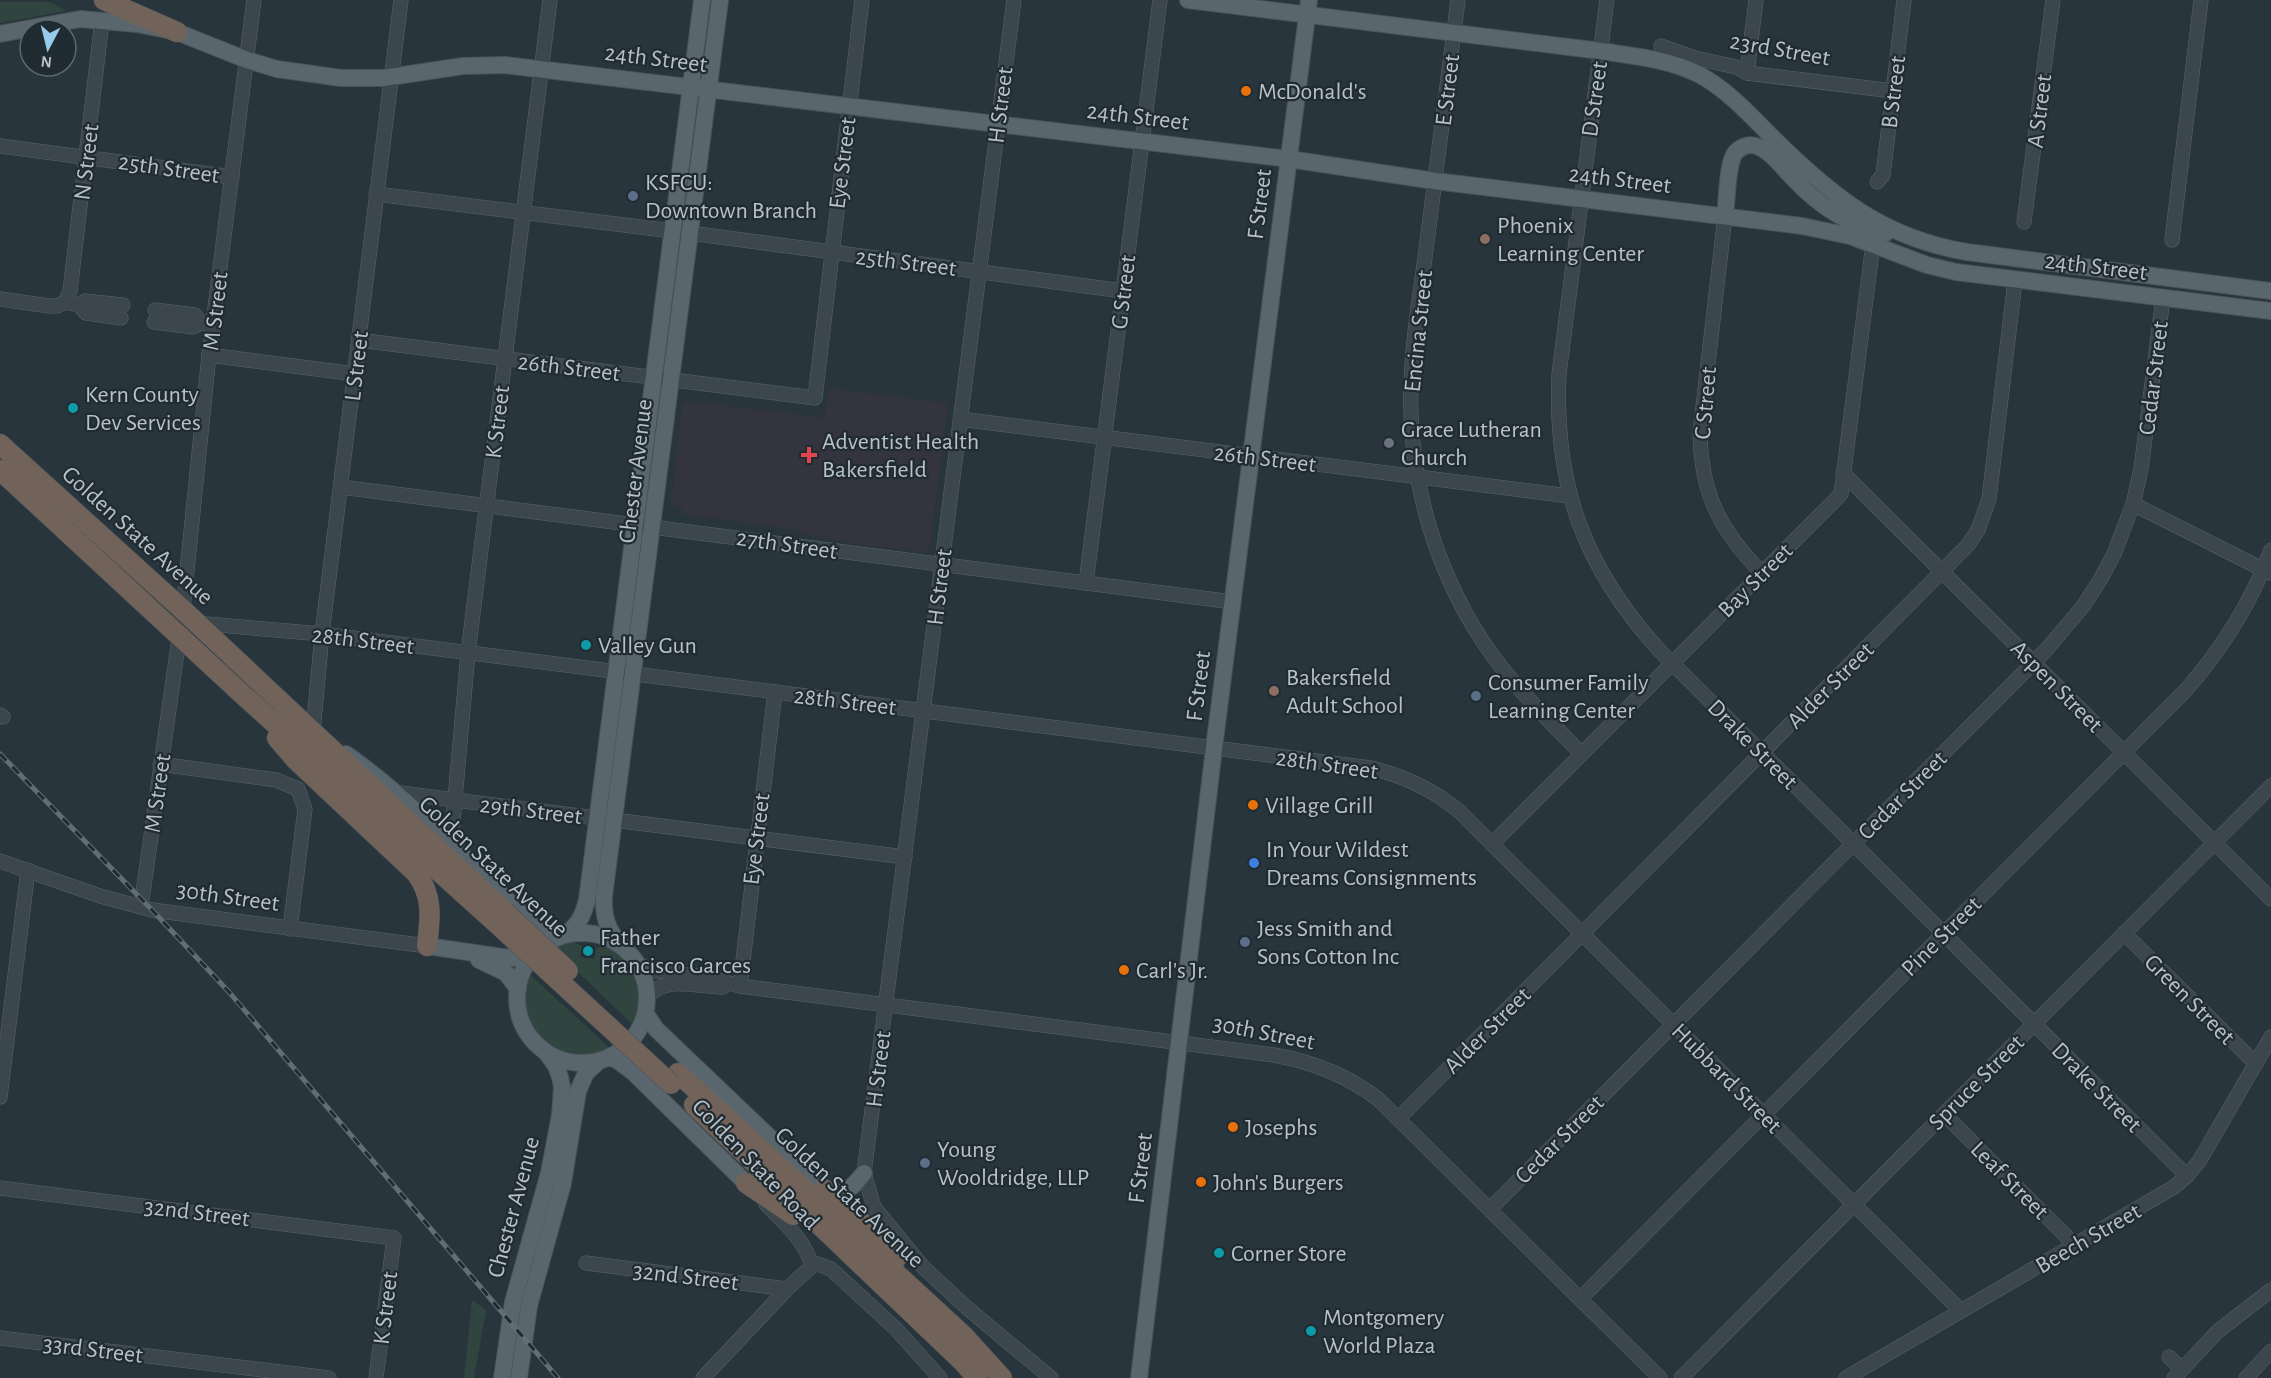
<svg xmlns="http://www.w3.org/2000/svg" width="2271" height="1378" font-family="'Alegreya Sans',sans-serif">
	<style>
		.medical { fill: #33343f }
		.green { fill: #304540 }
		.lines { fill: none; stroke-linecap: round; stroke-linejoin: round }
		.minor-casing { stroke: #59646b; stroke-width: 15 }
		.major-casing { stroke: #485259; stroke-width: 18 }
		.highway-casing { stroke: #465158; stroke-width: 21 }
		.minor { stroke: #3c464d; stroke-width: 14 }
		.major { stroke: #5a666d; stroke-width: 16 }
		.highway { stroke: #72635a; stroke-width: 20 }
		.rail-casing { stroke: #626e76; stroke-width: 5 }
		.rail { stroke: #202b32; stroke-width: 3; stroke-dasharray: 9; stroke-linecap: butt }
		.highway-bridge-casing { stroke: #465158; stroke-width: 21; stroke-linecap: butt }
		.highway-bridge { stroke: #72635a; stroke-width: 20 }
		.food-dot { fill: #e8710a; stroke: #202b32; stroke-width: 2 }
		.service-dot { fill: #5c6f8a; stroke: #202b32; stroke-width: 2 }
		.education-dot { fill: #8d6e63; stroke: #202b32; stroke-width: 2 }
		.culture-dot { fill: #0f9aa8; stroke: #202b32; stroke-width: 2 }
		.worship-dot { fill: #6b7280; stroke: #202b32; stroke-width: 2 }
		.health-dot { fill: #e0444e; stroke: #202b32; stroke-width: 2 }
		.shop-dot { fill: #3f7fe0; stroke: #202b32; stroke-width: 2 }
		.labels { text-anchor: middle; stroke-width: 4.5; stroke-linejoin: round; paint-order: stroke }
		.street-label { font-size: 24px; fill: #b8c1c8; stroke: #202b32 }
		.poi-label { font-size: 24px; fill: #b8c1c8; stroke: #202b32; text-anchor: start }
	</style>
	<rect width="100%" height="100%" fill="#28353c"/>
	<polygon class="medical" points="828,388 948,403 930,548 924,552 852,544 802,533 799,530 681,514 682,507 671,505 682,404 687,401 824,418"/>
	<g class="green">
		<polygon points="0,2 50,2 67,11 0,23"/>
		<path d="M567 939 582 946 580 957 594 959 596 948 610 944C638 961 651 996 634 1026L552 947Z"/>
		<path d="M529 974 610 1048C605 1050 599 1053 593 1055 563 1062 532 1039 525 1011 522 999 525 986 529 974Z"/>
		<polygon points="472,1300 486,1310 474,1378 464,1378"/>
	</g>
	<g class="lines">
		<defs>
			<g id="minor">
				<polyline points="1014,0 864,1173 874,1207 923,1267 966,1307 1051,1378"/>
				<path d="M1458 0C1448 78 1438 156 1428 234 1422 285 1412 336 1411 388 1408 471 1431 555 1473 626 1502 675 1542 714 1582 754"/>
				<path d="M1607 0 1559 374C1554 486 1584 567 1659 650L2187 1176"/>
				<polyline points="1661,46 1695,58 1736,67 1747,73 1893,91"/>
				<polyline points="1747,73 1756,0"/>
				<polyline points="0,146 232,177"/>
				<polyline points="1877,182 1883,175 1904,0"/>
				<polyline points="376,194 672,231"/>
				<path d="M1725 216 1700 433C1701 493 1720 531 1762 573"/>
				<polyline points="2024,222 2053,0"/>
				<polyline points="690,233 1123,291"/>
				<polyline points="2172,240 2201,0"/>
				<polyline points="0,299 49,306 57,306 65,302 79,305 86,313 121,318"/>
				<polyline points="65,302 70,291 102,21"/>
				<polyline points="79,305 85,301 123,305"/>
				<polyline points="155,310 195,315 201,323"/>
				<polyline points="154,322 193,327 201,323 213,325"/>
				<polyline points="359,340 815,398 862,0"/>
				<polyline points="209,355 355,374"/>
				<polyline points="960,419 1569,496"/>
				<polyline points="1843,473 2271,899"/>
				<polyline points="341,487 1233,602"/>
				<polyline points="2133,504 2270,573"/>
				<polyline points="1086,583 1160,0"/>
				<path d="M195 623 322 634 1371 768C1405 776 1432 789 1459 811L1961 1311"/>
				<polyline points="0,715 3,717"/>
				<polyline points="313,732 322,634 401,0"/>
				<polyline points="160,764 276,780 298,789 305,809 290,929"/>
				<polyline points="393,792 596,818"/>
				<polyline points="614,820 905,857"/>
				<polyline points="451,844 468,653 550,0"/>
				<polyline points="1492,844 1841,494 1873,244"/>
				<polyline points="0,861 100,896 152,910 427,946"/>
				<polyline points="141,907 183,610 209,355 254,0"/>
				<polyline points="2124,933 2256,1064"/>
				<path d="M638 963 650 970 707 977 740 986 1274 1055C1313 1062 1347 1075 1378 1099L1660 1378"/>
				<polyline points="740,986 775,692"/>
				<path d="M648 996C667 975 697 987 723 987"/>
				<polyline points="0,1097 28,870"/>
				<polyline points="1944,1114 2075,1245"/>
				<polyline points="1399,1118 1968,545 1978,530 1989,499 2015,281"/>
				<polyline points="0,1188 394,1238 376,1378"/>
				<path d="M766 1204C784 1223 805 1240 812 1266"/>
				<polyline points="1490,1209 2047,649 2084,605 2100,580 2114,554 2133,504 2141,469 2163,298"/>
				<polyline points="586,1263 787,1289"/>
				<polyline points="812,1266 818,1264 831,1269 896,1329 940,1378"/>
				<path d="M1580 1299 2186 690C2223 648 2251 603 2271 550"/>
				<polyline points="0,1338 329,1378"/>
				<polyline points="2169,1357 2182,1369"/>
				<polyline points="703,1378 787,1289 812,1266"/>
				<polyline points="1681,1378 2271,786"/>
				<polyline points="1846,1378 2174,1187 2187,1176 2200,1160 2271,1037"/>
				<polyline points="2174,1378 2217,1332 2271,1290"/>
				<polyline points="2246,1378 2271,1351"/>
			</g>
			<g id="major">
				<path d="M1188 0 1601 51C1633 56 1668 59 1698 74 1727 89 1751 116 1774 139 1833 197 1883 238 1967 252L2271 291"/>
				<polyline points="0,34 80,19 137,24 177,32 247,60 277,69 341,78 383,78 463,66 505,65 1289,159 1435,181 1802,226 1850,236 1927,265 1956,272 2271,311"/>
				<path d="M1725 216C1727 202 1727 164 1735 153 1741 146 1750 143 1759 147 1772 152 1783 168 1793 178 1818 205 1849 226 1886 233"/>
				<path d="M346 754C399 791 445 839 491 884 511 903 529 925 553 939"/>
				<circle cx="582" cy="998" r="65"/>
				<path d="M564 935C578 926 583 916 587 900L702 0"/>
				<path d="M620 944C607 929 603 916 604 896L720 0"/>
				<polyline points="427,946 502,957 530,959"/>
				<polyline points="479,960 506,973 518,989"/>
				<path d="M646 1014 656 1029 824 1189C846 1196 850 1190 864 1173"/>
				<polyline points="609,1057 617,1060 633,1072 746,1183"/>
				<polyline points="502,1378 513,1302 549,1173 560,1115 562,1087 560,1077 556,1066 546,1052"/>
				<polyline points="519,1378 529,1306 563,1183 578,1091 586,1073 599,1061"/>
				<polyline points="1139,1378 1214,748 1309,0"/>
			</g>
			<g id="highway">
				<polyline points="104,0 177,32"/>
				<polyline points="0,444 183,610 505,912"/>
				<polyline points="0,470 242,694 495,922"/>
				<path d="M277 738 295 759 416 873C434 897 430 919 427 946"/>
				<polyline points="678,1073 963,1335 1002,1378"/>
				<polyline points="694,1105 963,1362 977,1378"/>
				<polyline points="746,1183 793,1215"/>
				<polyline points="824,1189 867,1227 896,1259"/>
			</g>
		</defs>
		<use href="#minor" class="minor-casing"/>
		<use href="#major" class="major-casing"/>
		<use href="#highway" class="highway-casing"/>
		<use href="#minor" class="minor"/>
		<use href="#major" class="major"/>
		<use href="#highway" class="highway"/>
		<defs>
			<polyline id="rail" points="0,754 152,910 229,992 558,1378"/>
		</defs>
		<use href="#rail" class="rail-casing"/>
		<use href="#rail" class="rail"/>
		<defs>
			<g id="highway-bridge">
				<polyline points="505,912 568,971"/>
				<polyline points="495,922 671,1084"/>
			</g>
		</defs>
		<use href="#highway-bridge" class="highway-bridge-casing"/>
		<use href="#highway-bridge" class="highway-bridge"/>
	</g>
	<g class="food-dot">
		<circle cx="1246" cy="91" r="6"/>
		<circle cx="1253" cy="805" r="6"/>
		<circle cx="1124" cy="970" r="6"/>
		<circle cx="1233" cy="1127" r="6"/>
		<circle cx="1201" cy="1182" r="6"/>
	</g>
	<g class="service-dot">
		<circle cx="633" cy="196" r="6"/>
		<circle cx="1476" cy="696" r="6"/>
		<circle cx="1245" cy="942" r="6"/>
		<circle cx="925" cy="1163" r="6"/>
	</g>
	<g class="education-dot">
		<circle cx="1485" cy="239" r="6"/>
		<circle cx="1274" cy="691" r="6"/>
	</g>
	<g class="culture-dot">
		<circle cx="73" cy="408" r="6"/>
		<circle cx="586" cy="645" r="6"/>
		<circle cx="588" cy="951" r="6"/>
		<circle cx="1219" cy="1253" r="6"/>
		<circle cx="1311" cy="1331" r="6"/>
	</g>
	<circle class="worship-dot" cx="1389" cy="443" r="6"/>
	<path class="health-dot" d="M806 446h6v6h6v6h-6v6h-6v-6h-6v-6h6z"/>
	<circle class="shop-dot" cx="1254" cy="863" r="6"/>
	<g class="labels">
		<g class="street-label">
			<text transform="translate(1780 49) rotate(10)" y="8">23rd Street</text>
			<text transform="translate(656 58) rotate(7)" y="8">24th Street</text>
			<text transform="translate(1447 90) rotate(-83)" y="8">E Street</text>
			<text transform="translate(1893 92) rotate(-83)" y="8">B Street</text>
			<text transform="translate(1594 99) rotate(-82)" y="8">D Street</text>
			<text transform="translate(1000 105) rotate(-83)" y="8">H Street</text>
			<text transform="translate(2039 111) rotate(-83)" y="8">A Street</text>
			<text transform="translate(1138 116) rotate(7)" y="8">24th Street</text>
			<text transform="translate(86 162) rotate(-83)" y="8">N Street</text>
			<text transform="translate(842 163) rotate(-83)" y="8">Eye Street</text>
			<text transform="translate(169 168) rotate(8)" y="8">25th Street</text>
			<text transform="translate(1620 179) rotate(7)" y="8">24th Street</text>
			<text transform="translate(1259 204) rotate(-83)" y="8">F Street</text>
			<text transform="translate(906 262) rotate(7)" y="8">25th Street</text>
			<text transform="translate(2096 266) rotate(7)" y="8">24th Street</text>
			<text transform="translate(1123 292) rotate(-83)" y="8">G Street</text>
			<text transform="translate(215 311) rotate(-83)" y="8">M Street</text>
			<text transform="translate(1418 331) rotate(-84)" y="8">Encina Street</text>
			<text transform="translate(356 366) rotate(-83)" y="8">L Street</text>
			<text transform="translate(569 367) rotate(7)" y="8">26th Street</text>
			<text transform="translate(2153 378) rotate(-83)" y="8">Cedar Street</text>
			<text transform="translate(1705 403) rotate(-85)" y="8">C Street</text>
			<text transform="translate(497 422) rotate(-83)" y="8">K Street</text>
			<text transform="translate(1265 458) rotate(7)" y="8">26th Street</text>
			<text transform="translate(635 471) rotate(-83)" y="8">Chester Avenue</text>
			<text transform="translate(138 535) rotate(42)" y="8">Golden State Avenue</text>
			<text transform="translate(787 544) rotate(8)" y="8">27th Street</text>
			<text transform="translate(1755 580) rotate(-45)" y="8">Bay Street</text>
			<text transform="translate(939 587) rotate(-83)" y="8">H Street</text>
			<text transform="translate(363 640) rotate(7)" y="8">28th Street</text>
			<text transform="translate(1830 685) rotate(-45)" y="8">Alder Street</text>
			<text transform="translate(1198 686) rotate(-83)" y="8">F Street</text>
			<text transform="translate(2057 686) rotate(45)" y="8">Aspen Street</text>
			<text transform="translate(845 701) rotate(7)" y="8">28th Street</text>
			<text transform="translate(1753 744) rotate(45)" y="8">Drake Street</text>
			<text transform="translate(1327 764) rotate(8)" y="8">28th Street</text>
			<text transform="translate(157 793) rotate(-82)" y="8">M Street</text>
			<text transform="translate(1902 795) rotate(-45)" y="8">Cedar Street</text>
			<text transform="translate(531 810) rotate(7)" y="8">29th Street</text>
			<text transform="translate(756 839) rotate(-83)" y="8">Eye Street</text>
			<text transform="translate(494 866) rotate(43)" y="8">Golden State Avenue</text>
			<text transform="translate(228 896) rotate(8)" y="8">30th Street</text>
			<text transform="translate(1941 936) rotate(-45)" y="8">Pine Street</text>
			<text transform="translate(2190 999) rotate(45)" y="8">Green Street</text>
			<text transform="translate(1487 1030) rotate(-45)" y="8">Alder Street</text>
			<text transform="translate(1264 1032) rotate(11)" y="8">30th Street</text>
			<text transform="translate(878 1069) rotate(-83)" y="8">H Street</text>
			<text transform="translate(1727 1078) rotate(45)" y="8">Hubbard Street</text>
			<text transform="translate(1976 1082) rotate(-45)" y="8">Spruce Street</text>
			<text transform="translate(2097 1087) rotate(45)" y="8">Drake Street</text>
			<text transform="translate(1559 1139) rotate(-45)" y="8">Cedar Street</text>
			<text transform="translate(756 1164) rotate(46)" y="8">Golden State Road</text>
			<text transform="translate(1140 1168) rotate(-83)" y="8">F Street</text>
			<text transform="translate(2010 1180) rotate(45)" y="8">Leaf Street</text>
			<text transform="translate(850 1197) rotate(43)" y="8">Golden State Avenue</text>
			<text transform="translate(513 1207) rotate(-75)" y="8">Chester Avenue</text>
			<text transform="translate(197 1212) rotate(7)" y="8">32nd Street</text>
			<text transform="translate(2088 1238) rotate(-30)" y="8">Beech Street</text>
			<text transform="translate(686 1276) rotate(7)" y="8">32nd Street</text>
			<text transform="translate(385 1308) rotate(-83)" y="8">K Street</text>
			<text transform="translate(93 1349) rotate(7)" y="8">33rd Street</text>
		</g>
		<g class="poi-label">
			<text x="1258" y="99">McDonald's</text>
			<text x="645" y="190">KSFCU:<tspan x="645" dy="28">Downtown Branch</tspan></text>
			<text x="1497" y="233">Phoenix<tspan x="1497" dy="28">Learning Center</tspan></text>
			<text x="85" y="402">Kern County<tspan x="85" dy="28">Dev Services</tspan></text>
			<text x="1401" y="437">Grace Lutheran<tspan x="1401" dy="28">Church</tspan></text>
			<text x="822" y="449">Adventist Health<tspan x="822" dy="28">Bakersfield</tspan></text>
			<text x="598" y="653">Valley Gun</text>
			<text x="1286" y="685">Bakersfield<tspan x="1286" dy="28">Adult School</tspan></text>
			<text x="1488" y="690">Consumer Family<tspan x="1488" dy="28">Learning Center</tspan></text>
			<text x="1265" y="813">Village Grill</text>
			<text x="1266" y="857">In Your Wildest<tspan x="1266" dy="28">Dreams Consignments</tspan></text>
			<text x="1257" y="936">Jess Smith and<tspan x="1257" dy="28">Sons Cotton Inc</tspan></text>
			<text x="600" y="945">Father<tspan x="600" dy="28">Francisco Garces</tspan></text>
			<text x="1136" y="978">Carl's Jr.</text>
			<text x="1245" y="1135">Josephs</text>
			<text x="937" y="1157">Young<tspan x="937" dy="28">Wooldridge, LLP</tspan></text>
			<text x="1213" y="1190">John's Burgers</text>
			<text x="1231" y="1261">Corner Store</text>
			<text x="1323" y="1325">Montgomery<tspan x="1323" dy="28">World Plaza</tspan></text>
		</g>
	</g>
	<g transform="translate(48 48) rotate(187)"><circle r="28" fill="#202b32" stroke="#5d676e" stroke-width="1.5"/>
	<path d="M0-4.5L10 22L0 15L-10 22Z" fill="#98caec"/>
	<text y="-9" font-size="16" font-weight="bold" text-anchor="middle" fill="#b8c1c8">N</text>
	</g>
</svg>
